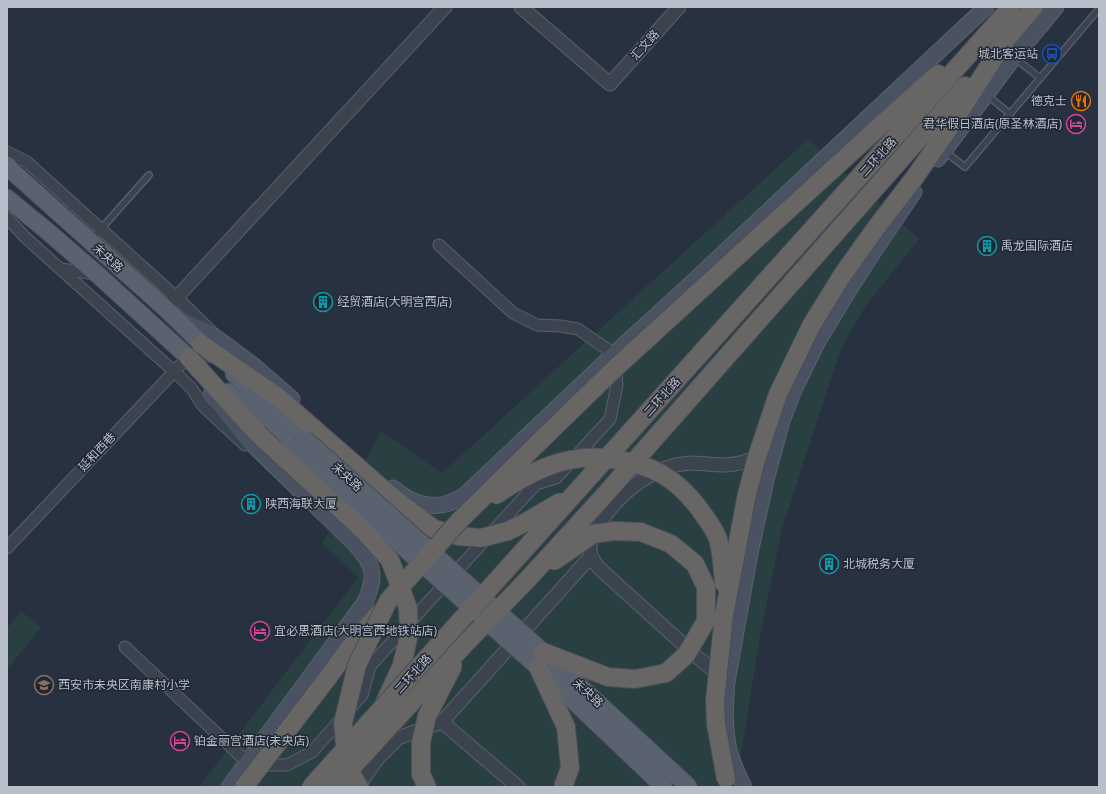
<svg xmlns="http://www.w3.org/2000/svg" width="1106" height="794" font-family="'Open Sans','Noto Sans SC',sans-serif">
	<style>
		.green { fill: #2a3f41 }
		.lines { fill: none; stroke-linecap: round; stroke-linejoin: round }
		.service-casing { stroke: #59616d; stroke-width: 8 }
		.minor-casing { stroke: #59616d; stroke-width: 13 }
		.tertiary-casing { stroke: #59616d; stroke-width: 15 }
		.secondary-casing { stroke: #59616d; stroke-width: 17 }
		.primary-casing { stroke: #454c58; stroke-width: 19 }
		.trunk-casing { stroke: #464e5a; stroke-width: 20 }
		.service { stroke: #3b434f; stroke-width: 5.5 }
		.minor { stroke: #3b434f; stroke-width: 11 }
		.tertiary { stroke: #3b434f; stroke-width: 13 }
		.secondary { stroke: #4a5262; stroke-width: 15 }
		.primary { stroke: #5a626f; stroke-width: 17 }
		.trunk { stroke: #686664; stroke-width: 18 }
		.primary-bridge-casing { stroke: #454c58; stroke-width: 19; stroke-linecap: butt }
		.trunk-bridge-casing { stroke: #464e5a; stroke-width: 20; stroke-linecap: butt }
		.primary-bridge { stroke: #5a626f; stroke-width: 17 }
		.trunk-bridge { stroke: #686664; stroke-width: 18 }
		.labels { text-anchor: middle; stroke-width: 3; stroke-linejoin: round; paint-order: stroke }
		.street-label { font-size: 12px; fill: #b8beca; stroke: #202834 }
		.poi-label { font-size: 12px; fill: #b8beca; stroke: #202834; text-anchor: start }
	</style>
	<rect width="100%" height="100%" fill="#27313f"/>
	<g class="green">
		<polygon points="808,139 919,239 865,307 840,351 782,529 761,632 738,773 722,787 199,787 358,577 322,544 381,431 442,473"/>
		<polygon points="21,611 41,627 9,667 7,666 7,628"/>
	</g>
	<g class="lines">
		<defs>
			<g id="service">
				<polyline points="1015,58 1040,78"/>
				<polyline points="987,95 1010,114"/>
				<polyline points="944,151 965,167 1097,11"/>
				<polyline points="91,240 149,175"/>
			</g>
			<g id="minor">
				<polyline points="7,152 27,162 177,298 211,331"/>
				<polyline points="7,218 26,238 179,376 192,389 203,406 245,445"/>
				<polyline points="61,269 96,274"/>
				<polyline points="7,548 188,357"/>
				<polyline points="125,647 248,763 260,765 287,765 312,752 362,695 370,666 536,484 556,478 610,419 617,385 614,354 578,329 560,326 537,325 513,313 439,245"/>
			</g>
			<g id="tertiary">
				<polyline points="521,7 610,84 679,7"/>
				<polyline points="166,309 445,7"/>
				<path d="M723 678 697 657 599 568C596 564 592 559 591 555 587 544 595 529 601 521 622 491 654 465 691 463 702 463 713 465 725 465 738 465 751 460 763 454"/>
				<polyline points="442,722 518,787"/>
				<polyline points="360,787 363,779 378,758 398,738 442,722 591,556"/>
			</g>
			<g id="secondary">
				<polyline points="938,159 1012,60 1056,7"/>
				<polyline points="179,319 208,332 226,345 253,365 292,399"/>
				<path d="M211 394 248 440 355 544C374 565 377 576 365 602L229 787"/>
				<path d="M393 488C415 507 440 512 465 495L614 354 682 292 986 7"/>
				<path d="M744 787C738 775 732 762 729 750 724 729 725 703 727 682L750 553 767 476 782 421 794 390 818 341 844 298 874 251 914 192"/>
			</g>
			<g id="primary">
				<polyline points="7,165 12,171 166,309 212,354"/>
				<polyline points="7,198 46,230 97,274 199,367"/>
				<polyline points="234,374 305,439"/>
				<polyline points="228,392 289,445"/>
			</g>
			<g id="trunk">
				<polyline points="997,50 1034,7"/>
				<polyline points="869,136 938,74"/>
				<polyline points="887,146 1011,7"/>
				<polyline points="901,159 965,86"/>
				<polyline points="843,274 878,225 915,177 953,122 1005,41"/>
				<polyline points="201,344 279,398 392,497 434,529 459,536 481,538"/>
				<polyline points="188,357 258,434"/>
				<polyline points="329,676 351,646 379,613"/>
				<polyline points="385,702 402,665 409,634"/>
				<polyline points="421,774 427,787"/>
			</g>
		</defs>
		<use href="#service" class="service-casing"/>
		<use href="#minor" class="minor-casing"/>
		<use href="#tertiary" class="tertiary-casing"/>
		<use href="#secondary" class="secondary-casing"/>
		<use href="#primary" class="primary-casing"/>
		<use href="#trunk" class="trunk-casing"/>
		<use href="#service" class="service"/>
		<use href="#minor" class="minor"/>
		<use href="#tertiary" class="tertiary"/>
		<use href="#secondary" class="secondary"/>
		<use href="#primary" class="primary"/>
		<use href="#trunk" class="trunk"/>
		<defs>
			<g id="primary-bridge">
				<polyline points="305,439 543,652 689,787"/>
				<polyline points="289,445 538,667 664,787"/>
			</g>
			<g id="trunk-bridge">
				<polyline points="258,434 363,530 390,560 408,608 409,634"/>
				<path d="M496 495C518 480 543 465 570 460 584 457 598 457 612 459 652 464 677 478 701 511 707 520 714 528 718 539 722 554 723 569 724 584"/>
				<polyline points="481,538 508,531 528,521 560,502"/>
				<polyline points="543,652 608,677 635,679 666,673 686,655 706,621 706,587 695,564 671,544 641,532 614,531 593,534 554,561"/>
				<polyline points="538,667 566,727 570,768 563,787"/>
				<polyline points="421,774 421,743 427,716 453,666"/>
				<polyline points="726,779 716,724 715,700 724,615 747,494 756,460 778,394 811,326 843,274"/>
				<polyline points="244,787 329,676"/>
				<polyline points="311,787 887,146"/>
				<polyline points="334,787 465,644 528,579 602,498 901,159"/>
				<polyline points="359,787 347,767 343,723 357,665 388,601 461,519 534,447 612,371 869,136"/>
			</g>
		</defs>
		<use href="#primary-bridge" class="primary-bridge-casing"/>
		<use href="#trunk-bridge" class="trunk-bridge-casing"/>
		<use href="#primary-bridge" class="primary-bridge"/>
		<use href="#trunk-bridge" class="trunk-bridge"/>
	</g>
	<defs>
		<symbol id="bus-ring" viewBox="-11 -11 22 22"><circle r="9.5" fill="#202834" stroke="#1a4fb4" stroke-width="1.5"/><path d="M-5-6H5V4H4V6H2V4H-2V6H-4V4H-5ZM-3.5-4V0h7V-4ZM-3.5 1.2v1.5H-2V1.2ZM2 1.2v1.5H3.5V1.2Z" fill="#1a4fb4"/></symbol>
		<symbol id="restaurant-ring" viewBox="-11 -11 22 22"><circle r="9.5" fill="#202834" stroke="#e8710a" stroke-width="1.5"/><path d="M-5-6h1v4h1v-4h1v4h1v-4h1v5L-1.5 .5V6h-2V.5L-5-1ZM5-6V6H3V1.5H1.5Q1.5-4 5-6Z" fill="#e8710a"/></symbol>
		<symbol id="hotel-ring" viewBox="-11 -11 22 22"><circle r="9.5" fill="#202834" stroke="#d1479c" stroke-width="1.5"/><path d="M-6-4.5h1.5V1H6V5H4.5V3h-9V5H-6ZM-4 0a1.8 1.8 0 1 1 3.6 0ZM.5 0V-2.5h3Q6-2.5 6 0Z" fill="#d1479c"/></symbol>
		<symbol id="building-ring" viewBox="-11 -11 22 22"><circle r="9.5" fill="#202834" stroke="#0f9aa8" stroke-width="1.5"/><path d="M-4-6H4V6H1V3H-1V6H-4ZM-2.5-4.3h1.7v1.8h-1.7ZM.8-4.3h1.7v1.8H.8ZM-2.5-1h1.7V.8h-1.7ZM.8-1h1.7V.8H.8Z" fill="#0f9aa8"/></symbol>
		<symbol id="school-ring" viewBox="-11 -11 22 22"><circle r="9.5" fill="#202834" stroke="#8d6e63" stroke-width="1.5"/><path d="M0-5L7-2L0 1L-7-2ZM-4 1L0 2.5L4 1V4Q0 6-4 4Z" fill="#8d6e63"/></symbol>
	</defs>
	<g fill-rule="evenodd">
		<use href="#bus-ring" x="1041" y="43" width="22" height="22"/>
		<use href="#restaurant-ring" x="1070" y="90" width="22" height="22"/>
		<use href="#hotel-ring" x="1065" y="113" width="22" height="22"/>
		<use href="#building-ring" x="976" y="235" width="22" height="22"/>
		<use href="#building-ring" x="312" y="291" width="22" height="22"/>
		<use href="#building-ring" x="240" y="493" width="22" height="22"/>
		<use href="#building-ring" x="818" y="553" width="22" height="22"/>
		<use href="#hotel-ring" x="249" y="620" width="22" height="22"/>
		<use href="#school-ring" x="33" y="674" width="22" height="22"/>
		<use href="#hotel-ring" x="169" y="730" width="22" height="22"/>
	</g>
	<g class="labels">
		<g class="street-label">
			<text transform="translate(645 45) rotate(-48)" y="4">汇文路</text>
			<text transform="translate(878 157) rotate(-48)" y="4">二环北路</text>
			<text transform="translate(108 258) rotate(42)" y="4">未央路</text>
			<text transform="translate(662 397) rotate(-48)" y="4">二环北路</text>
			<text transform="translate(97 452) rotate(-47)" y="4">延和西巷</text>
			<text transform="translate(347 477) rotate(42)" y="4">未央路</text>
			<text transform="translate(413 674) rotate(-48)" y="4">二环北路</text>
			<text transform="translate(588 693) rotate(43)" y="4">未央路</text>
		</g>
		<g class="poi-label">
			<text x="1038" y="58" text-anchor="end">城北客运站</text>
			<text x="1067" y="105" text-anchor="end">德克士</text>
			<text x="1062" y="128" text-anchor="end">君华假日酒店(原圣林酒店)</text>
			<text x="1001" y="250">禹龙国际酒店</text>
			<text x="337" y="306">经贸酒店(大明宫西店)</text>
			<text x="265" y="508">陕西海联大厦</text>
			<text x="843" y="568">北城税务大厦</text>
			<text x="274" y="635">宜必思酒店(大明宫西地铁站店)</text>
			<text x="58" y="689">西安市未央区南康村小学</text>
			<text x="194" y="745">铂金丽宫酒店(未央店)</text>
		</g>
	</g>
	<rect width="1106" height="794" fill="none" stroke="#b8beca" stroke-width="16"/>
</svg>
